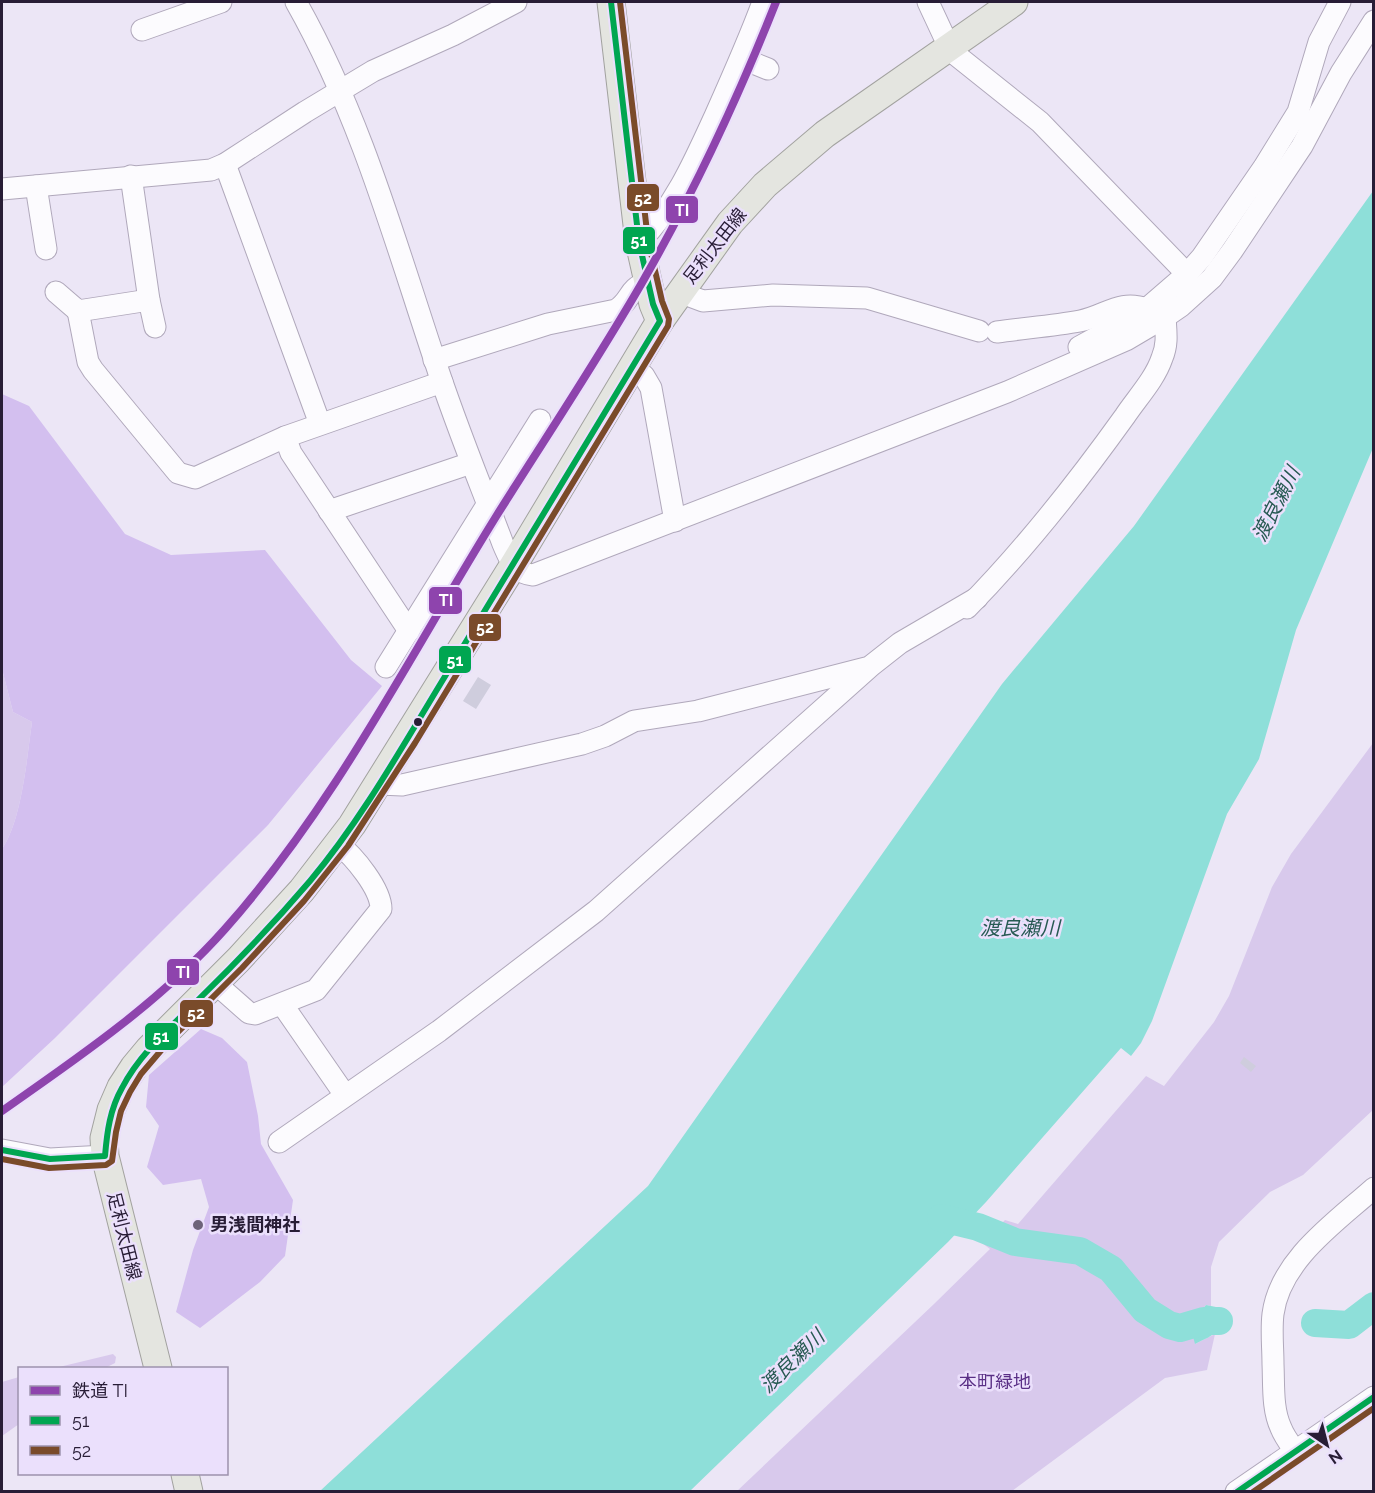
<svg xmlns="http://www.w3.org/2000/svg" width="1375" height="1493" font-family="Raleway,'Noto Sans JP',sans-serif">
	<style>
		.green { fill: #d8c9ec }
		.forest { fill: #d3bfef }
		.water { fill: #8edfd9 }
		.lines { fill: none; stroke-linecap: round; stroke-linejoin: round }
		.river { stroke: #8edfd9; stroke-width: 28 }
		.building { fill: #cfcddd }
		.minor-casing { stroke: #b0a8bb; stroke-width: 23 }
		.major-casing { stroke: #a2a29f; stroke-width: 29 }
		.minor { stroke: #fcfbfe; stroke-width: 21 }
		.major { stroke: #e4e5e0; stroke-width: 27 }
		.bus-1-casing { stroke: #ebe0fc; stroke-width: 10 }
		.bus-2-casing { stroke: #ebe0fc; stroke-width: 10 }
		.bus-1 { stroke: #00a651; stroke-width: 6 }
		.bus-2 { stroke: #7a4b2a; stroke-width: 6 }
		.rail-1-casing { stroke: #ebe0fc; stroke-width: 12 }
		.rail-1 { stroke: #8e44ad; stroke-width: 8 }
		.bus-dot { fill: #281d36; stroke: #ebe0fc; stroke-width: 2 }
		.poi-dot { fill: #6d6379; stroke: #ebe0fc; stroke-width: 2 }
		.labels { text-anchor: middle; stroke-width: 5; stroke-linejoin: round; paint-order: stroke }
		.street-label { font-size: 18px; fill: #281d36; stroke: #ebe0fc }
		.poi-label { font-size: 18px; font-weight: bold; fill: #281d36; stroke: #ebe0fc; text-anchor: start }
		.park-label { font-size: 18px; fill: #5a2f86; stroke: #ebe0fc }
		.water-label { font-size: 20px; font-style: italic; fill: #275a53; stroke: #ebe0fc }
		.line-badge { stroke: #ebe0fc; stroke-width: 2 }
		.badge-label { font-size: 16px; text-anchor: middle; font-weight: bold; fill: #fff }
	</style>
	<rect width="100%" height="100%" fill="#ece6f6"/>
	<g class="green">
		<path d="M2 669 13 712 32 722C27 757 22 820 2 849Z"/>
		<polygon points="1373,743 1373,1110 1303,1175 1270,1192 1219,1242 1211,1267 1211,1306 1206,1305 1199,1314 1195,1344 1215,1334 1207,1370 1165,1378 1012,1491 736,1492 934,1304 990,1249 982,1243 1005,1220 1018,1224 1146,1076 1164,1086 1214,1022 1229,996 1272,887 1291,854"/>
		<polygon points="113,1354 116,1357 115,1363 105,1368 55,1368"/>
		<polygon points="19,1377 19,1424 2,1436 2,1382"/>
	</g>
	<g class="forest">
		<path d="M2 394 29 406 125 534 171 555 265 550 351 660 382 686 268 825 55 1038 2 1087V849C22 820 27 757 32 722L13 712 2 669Z"/>
		<polygon points="201,1029 222,1038 247,1062 258,1116 261,1144 293,1200 285,1256 260,1282 200,1328 176,1312 193,1250 209,1207 201,1179 163,1185 147,1167 159,1126 146,1107 149,1075"/>
	</g>
	<g class="water">
		<polygon points="1373,191 1373,448 1296,630 1259,759 1227,814 1152,1021 1141,1043 1131,1056 1121,1048 986,1202 948,1242 690,1491 320,1491 648,1186 1002,684 1134,526"/>
		<path d="M1206 1305 1221 1308C1218 1334 1218 1333 1195 1344L1189 1321 1199 1314Z"/>
	</g>
	<g class="lines">
		<g class="river">
			<polyline points="941,1218 978,1227 1015,1242 1080,1251 1111,1269 1145,1310 1169,1325 1180,1328 1204,1321 1219,1321"/>
			<polyline points="1315,1323 1349,1325 1374,1306"/>
		</g>
	</g>
	<g class="building">
		<polygon points="478,677 491,685 476,709 463,701"/>
		<polygon points="1244,1057 1256,1066 1251,1072 1240,1063"/>
	</g>
	<g class="lines">
		<defs>
			<g id="minor">
				<path d="M296 2C360 115 394 238 435 361 455 423 480 483 503 544 510 560 514 573 533 575L1007 392 1126 340 1165 317 1181 306 1212 278 1232 251 1302 146 1341 73 1374 21"/>
				<polyline points="928,2 949,47 956,55 1040,122 1187,274"/>
				<polyline points="142,30 221,2"/>
				<polyline points="741,58 768,69"/>
				<polyline points="225,164 320,424"/>
				<polyline points="131,176 149,300 155,327"/>
				<polyline points="36,186 46,249"/>
				<polyline points="2,189 211,170 225,164 305,112 373,71 453,35 516,2"/>
				<path d="M639 242C674 208 695 160 715 116 732 78 749 40 763 2"/>
				<polyline points="56,292 78,311 149,300"/>
				<polyline points="679,292 703,301 773,295 867,298 979,331"/>
				<polyline points="78,311 88,362 93,370 178,473 195,478 285,437 442,382"/>
				<path d="M997 332C1025 328 1053 326 1080 321 1106 316 1119 299 1147 309"/>
				<polyline points="1079,347 1143,312 1187,274 1202,257 1264,167 1298,112 1319,42 1340,2"/>
				<path d="M434 360 548 324 616 310C632 300 627 289 647 282"/>
				<polyline points="633,366 644,376 651,388 675,521"/>
				<polyline points="285,437 291,453 409,631"/>
				<polyline points="329,511 471,463"/>
				<path d="M967 608C1025 549 1077 483 1125 416 1137 398 1155 379 1162 358 1168 344 1166 332 1165 317"/>
				<polyline points="386,667 540,420"/>
				<polyline points="379,784 402,785 582,744 605,736 634,721 698,711 866,668"/>
				<path d="M215 983 249 1013 255 1014 316 990 381 909C381 889 354 856 338 844"/>
				<polyline points="282,1004 345,1095"/>
				<polyline points="279,1142 439,1031 596,911 872,665 900,643 977,598"/>
				<polyline points="2,1150 50,1159 105,1156"/>
				<path d="M1295 1451C1290 1444 1284 1436 1281 1428 1272 1409 1274 1385 1273 1364 1273 1348 1271 1330 1273 1314 1280 1260 1336 1222 1374 1188"/>
				<polyline points="1236,1492 1374,1397"/>
			</g>
			<g id="major">
				<polyline points="611,2 639,242 653,304 660,321"/>
				<polyline points="158,1368 105,1156 104,1138 111,1110 121,1087 134,1067 149,1049 239,959 302,890 352,825 513,566 660,321 730,223 765,185 825,134 1014,2"/>
				<polyline points="185,1474 189,1492"/>
			</g>
		</defs>
		<use href="#minor" class="minor-casing"/>
		<use href="#major" class="major-casing"/>
		<use href="#minor" class="minor"/>
		<use href="#major" class="major"/>
		<defs>
			<g id="bus-1">
				<path d="M2 1150 50 1159 105 1156C107 1132 110 1109 122 1088 140 1053 171 1027 198 1000 237 962 275 922 310 881 362 819 402 747 444 678 517 559 588 440 660 321L653 304 639 242 611 2"/>
				<polyline points="1237,1492 1374,1397"/>
			</g>
			<g id="bus-2">
				<polyline points="2,1159 49,1168 106,1165 112,1161 116,1132 121,1111 130,1092 141,1074 170,1040 242,968 304,901 348,846 415,743 668,326 669,319 662,301 648,240 620,2"/>
				<polyline points="1253,1492 1374,1408"/>
			</g>
		</defs>
		<use href="#bus-1" class="bus-1-casing"/>
		<use href="#bus-2" class="bus-2-casing"/>
		<use href="#bus-1" class="bus-1"/>
		<use href="#bus-2" class="bus-2"/>
		<defs>
			<path id="rail-1" d="M2 1111C81 1056 161 1001 225 929 336 804 410 655 497 515 546 437 597 361 643 281 694 192 738 98 776 2"/>
		</defs>
		<use href="#rail-1" class="rail-1-casing"/>
		<use href="#rail-1" class="rail-1"/>
	</g>
	<circle class="bus-dot" cx="418" cy="722" r="5"/>
	<circle class="poi-dot" cx="198" cy="1225" r="6"/>
	<g class="labels">
		<g class="street-label">
			<text transform="translate(715 246) rotate(-52)" y="6">足利太田線</text>
			<text transform="translate(124 1236) rotate(76)" y="6">足利太田線</text>
		</g>
		<g class="poi-label">
			<text x="210" y="1231">男浅間神社</text>
		</g>
		<g class="park-label">
			<text x="995" y="1388">本町緑地</text>
		</g>
		<g class="water-label">
			<text transform="translate(1276 504) rotate(-63)" y="7">渡良瀬川</text>
			<text x="1020" y="935">渡良瀬川</text>
			<text transform="translate(792 1361) rotate(-44)" y="7">渡良瀬川</text>
		</g>
	</g>
	<g class="line-badge">
		<rect x="626" y="183" width="34" height="29" rx="6" fill="#7a4b2a"/>
		<rect x="665" y="195" width="34" height="29" rx="6" fill="#8e44ad"/>
		<rect x="622" y="226" width="34" height="29" rx="6" fill="#00a651"/>
		<rect x="428" y="586" width="35" height="29" rx="6" fill="#8e44ad"/>
		<rect x="468" y="613" width="34" height="29" rx="6" fill="#7a4b2a"/>
		<rect x="438" y="645" width="34" height="29" rx="6" fill="#00a651"/>
		<rect x="166" y="958" width="34" height="28" rx="6" fill="#8e44ad"/>
		<rect x="179" y="999" width="35" height="29" rx="6" fill="#7a4b2a"/>
		<rect x="144" y="1022" width="35" height="29" rx="6" fill="#00a651"/>
	</g>
	<g class="badge-label">
		<text x="643" y="204">52</text>
		<text x="682" y="216">TI</text>
		<text x="639" y="246">51</text>
		<text x="446" y="606">TI</text>
		<text x="485" y="633">52</text>
		<text x="455" y="666">51</text>
		<text x="183" y="978">TI</text>
		<text x="196" y="1019">52</text>
		<text x="161" y="1042">51</text>
	</g>
	<rect width="1375" height="1493" fill="none" stroke="#281d36" stroke-width="6"/>
	<rect x="18" y="1367" width="210" height="108" fill="#ebe0fc" stroke="#9d92ad" stroke-width="1.5"/>
	<rect x="30" y="1386" width="30" height="9" fill="#8e44ad" stroke="#9d92ad" stroke-width="1.5"/>
	<text x="72" y="1397" font-size="18" fill="#281d36">鉄道 TI</text>
	<rect x="30" y="1416" width="30" height="9" fill="#00a651" stroke="#9d92ad" stroke-width="1.5"/>
	<text x="72" y="1427" font-size="18" fill="#281d36">51</text>
	<rect x="30" y="1446" width="30" height="9" fill="#7a4b2a" stroke="#9d92ad" stroke-width="1.5"/>
	<text x="72" y="1457" font-size="18" fill="#281d36">52</text>
	<g transform="translate(1327 1445) rotate(145)" stroke="#ebe0fc" stroke-width="4.5" paint-order="stroke">
	<path d="M0-4.5L10 22L0 15L-10 22Z" fill="#281d36"/>
	<text y="-9" font-size="16" font-weight="bold" text-anchor="middle" fill="#281d36">N</text>
	</g>
</svg>
